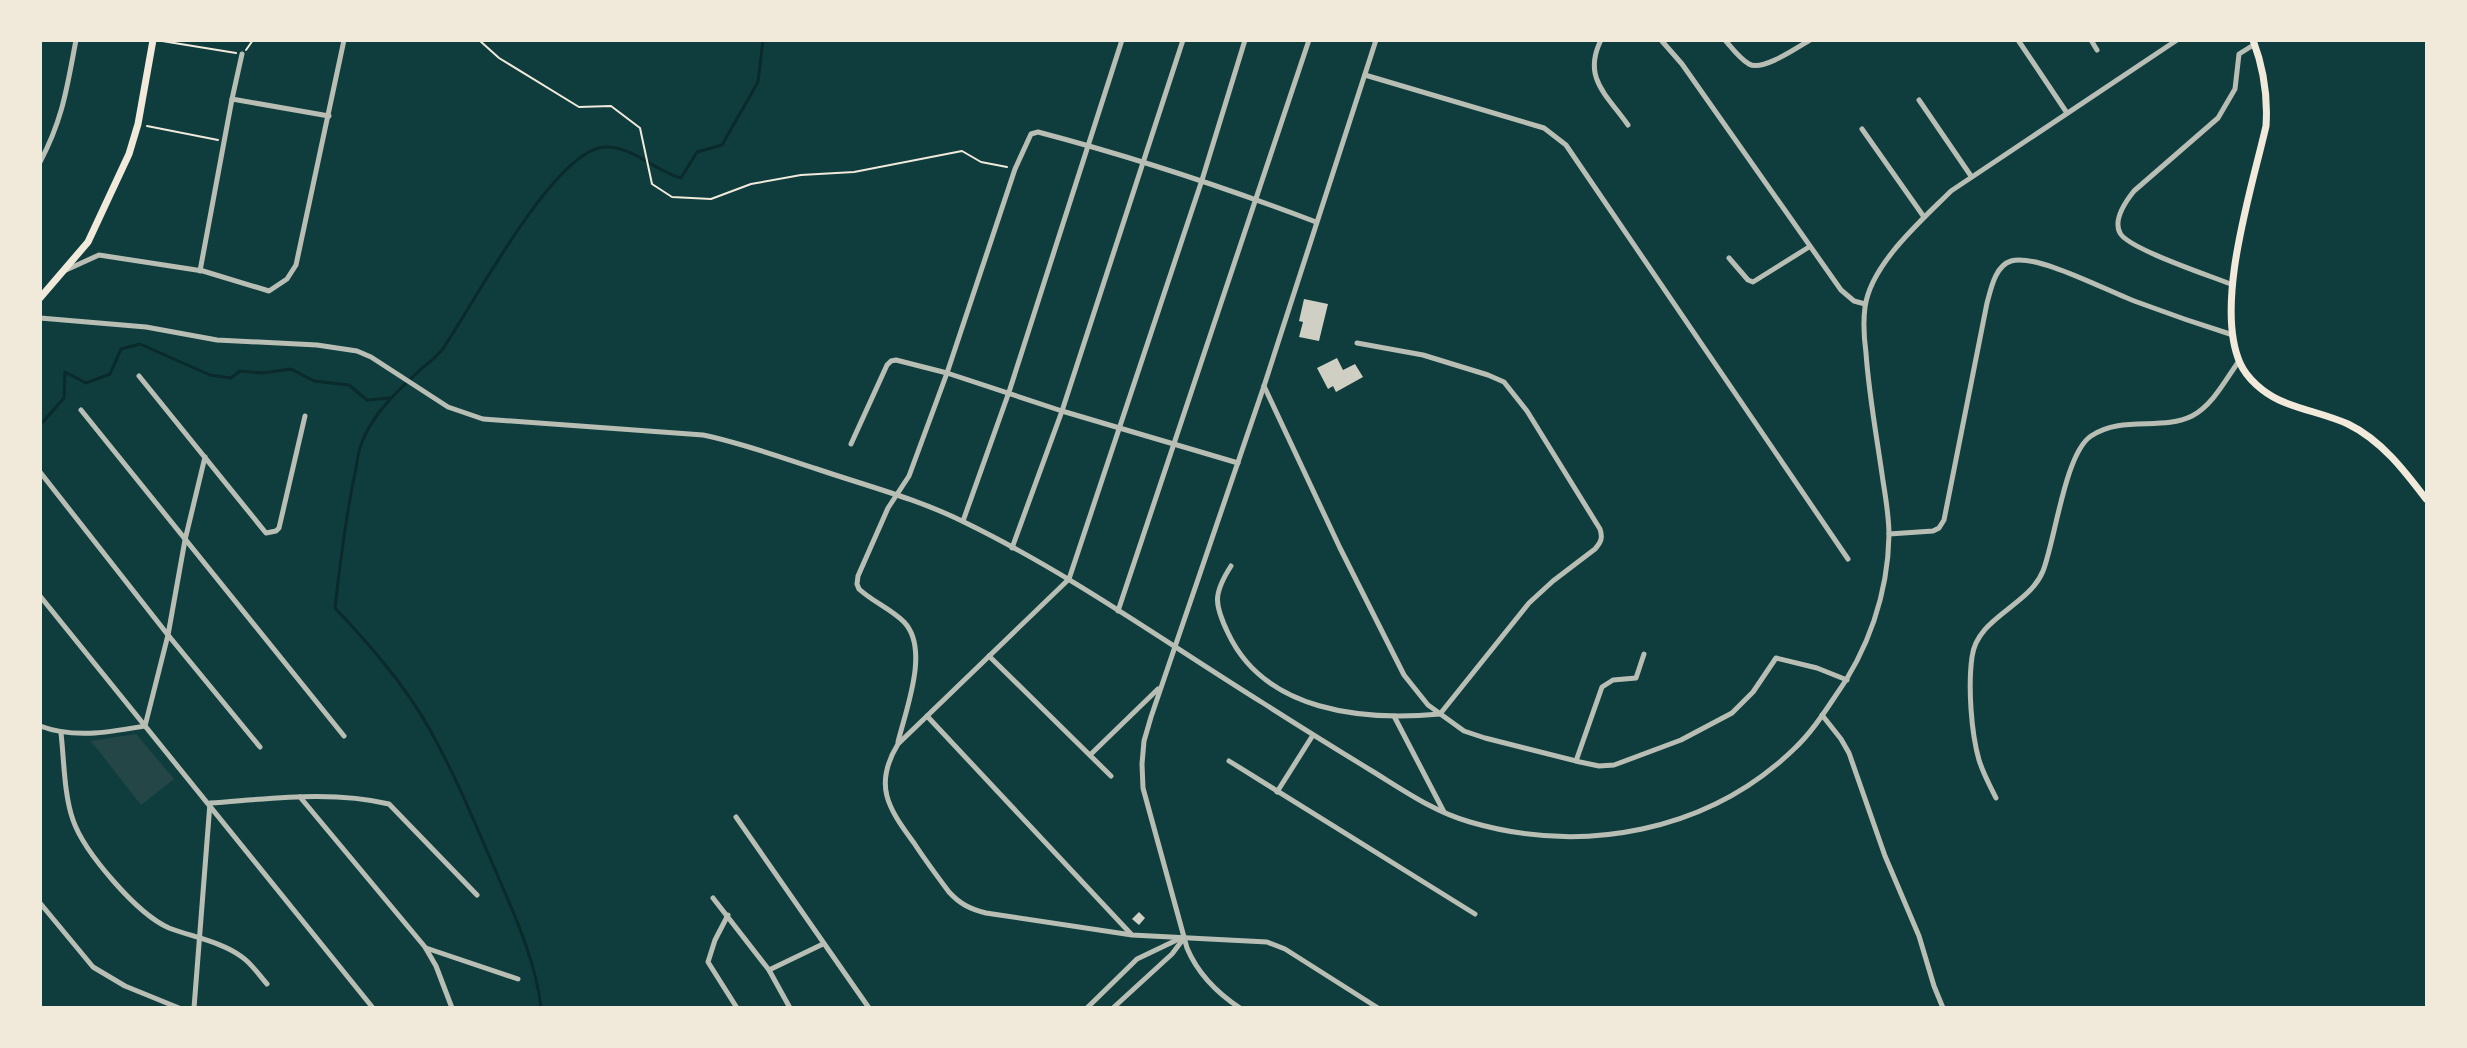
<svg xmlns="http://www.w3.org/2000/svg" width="2467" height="1048" font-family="Literata,serif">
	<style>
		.green { fill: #244646 }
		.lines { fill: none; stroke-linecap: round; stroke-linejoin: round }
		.stream { stroke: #0a2a2b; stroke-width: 3 }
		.building { fill: #cfcfc3 }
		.path { stroke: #f1e9da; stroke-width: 2 }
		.minor { stroke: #b8beb3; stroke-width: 5 }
		.secondary { stroke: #f1e9da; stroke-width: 7 }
	</style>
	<rect width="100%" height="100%" fill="#0f3d3e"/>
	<polygon class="green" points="136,734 174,779 141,805 91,741"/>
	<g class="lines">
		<g class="stream">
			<polyline points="40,421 43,422 64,398 65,372 86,383 110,374 121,349 140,344 210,375 231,378 240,371 263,373 291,369 314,381 349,385 367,400 389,398"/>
			<path d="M541 1008C536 962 515 916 497 874 476 826 456 776 430 730 405 685 370 645 335 608 340 564 345 521 354 478 357 467 357 453 362 442 373 414 396 392 418 372 426 364 438 357 444 347 472 307 555 147 606 147 634 147 655 171 681 178L697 152 722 145 758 82 763 40"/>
		</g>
	</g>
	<g class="building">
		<polygon points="1304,299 1328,304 1319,341 1299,337 1303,322 1299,321"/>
		<polygon points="1337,358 1343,370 1355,364 1363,377 1336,392 1333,386 1328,389 1317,368"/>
		<polygon points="1139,912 1145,918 1139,925 1132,919"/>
	</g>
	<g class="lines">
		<g class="path">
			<polyline points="479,40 499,58 579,107 611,106 640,128 652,184 672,197 711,199 751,184 801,175 854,172 962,151 981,162 1007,167"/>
			<polyline points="162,41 236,53"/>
			<polyline points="246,50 253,40"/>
			<polyline points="147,126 218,140"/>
		</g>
		<g class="minor">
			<path d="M1245 40 1202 180 1069 579 898 744C873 785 888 808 914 843 925 860 937 876 949 892 960 904 970 909 986 913L1132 935 1267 942 1285 949 1378 1008"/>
			<path d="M1601 40C1582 78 1607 95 1628 125"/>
			<polyline points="1661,40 1682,64 1841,290 1854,301 1865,304"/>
			<path d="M1725 40C1732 48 1740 59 1749 64 1762 72 1798 47 1810 40"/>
			<polyline points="2018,40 2067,113"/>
			<polyline points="2091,40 2097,50"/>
			<polyline points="1365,75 1544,128 1566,145 1848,559"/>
			<polyline points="232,99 242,54"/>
			<polyline points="1919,100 1971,176"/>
			<polyline points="1862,129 1924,217"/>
			<path d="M40 162C63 119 67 87 76 40"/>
			<polyline points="1729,258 1748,280 1753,282 1809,247"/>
			<polyline points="66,270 99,255 203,271 269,291 287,279 296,265 344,40"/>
			<polyline points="200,271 232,99 329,116"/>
			<path d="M2233 285C2214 277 2128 249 2120 233 2113 220 2126 201 2134 191L2218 118 2235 89 2239 54 2255 44"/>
			<path d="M40 318 146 327 217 340 317 345 357 351 371 357 448 407 483 419 703 435C742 443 780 457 817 469 867 486 918 499 964 522 1069 573 1165 642 1263 703 1299 726 1336 749 1372 771 1403 790 1434 812 1470 822 1583 855 1708 832 1794 749 1810 734 1822 716 1834 698 1868 651 1888 594 1889 535 1889 517 1886 499 1883 481 1877 438 1869 396 1866 353 1864 338 1863 322 1865 307 1871 264 1921 221 1951 191L2177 40"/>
			<polyline points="139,376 266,533 276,531 279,528 305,416"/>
			<polyline points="1264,386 1340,548 1404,675 1428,705 1464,731 1485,738 1580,762 1599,766 1614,765 1681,740 1732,713 1753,692 1776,658 1817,668 1847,680"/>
			<polyline points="81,410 344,736"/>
			<polyline points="851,444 887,365 891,361 896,360 947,373 1062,411 1238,463"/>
			<polyline points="40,472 168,635 260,747"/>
			<polyline points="963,521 1009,392 1122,40"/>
			<path d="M1889 534 1933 531 1939 528 1944 520 1987 303C1991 289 1995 266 2011 261 2037 253 2109 292 2137 302 2169 314 2201 325 2233 335"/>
			<polyline points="1012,548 1062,411 1183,40"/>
			<path d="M1231 566C1213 594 1214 604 1228 633 1265 712 1363 721 1440 714L1529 603 1553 581 1595 549C1601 542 1603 538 1600 529L1527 411 1504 382 1488 375 1423 355 1357 343"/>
			<polyline points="40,596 373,1008"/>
			<path d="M1118 611C1180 420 1247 231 1309 40"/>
			<polyline points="989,656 1111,776"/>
			<polyline points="1822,715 1841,739 1849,753 1885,856 1919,936 1934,986 1943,1008"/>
			<polyline points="927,716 1131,934"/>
			<polyline points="1394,716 1444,812"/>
			<path d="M40 726C75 739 110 732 145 726L168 635 185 540 205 457"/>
			<path d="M61 733C64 759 64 795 73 820 84 852 137 914 169 928 193 937 222 942 242 957 252 964 259 975 267 984"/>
			<path d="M898 742C906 709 930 649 904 622 891 609 873 602 859 589L857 584 858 576 888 508 909 476 947 373 1015 169 1031 134 1038 132C1133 157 1224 187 1316 222"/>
			<polyline points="1090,755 1158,689"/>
			<polyline points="1229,761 1475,914"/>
			<polyline points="1576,761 1602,687 1613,680 1636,678 1644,654"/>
			<polyline points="1277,792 1313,735"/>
			<polyline points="300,797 425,947 436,966 452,1008"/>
			<path d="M1996 798C1990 786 1983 773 1979 760 1971 732 1968 686 1972 657 1977 617 2029 606 2043 571 2055 541 2065 453 2091 436 2122 415 2162 431 2192 416 2213 405 2226 379 2239 361"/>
			<polyline points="736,817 869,1008"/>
			<polyline points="713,898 769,970 790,1008"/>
			<polyline points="40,903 93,967 125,986 179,1008"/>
			<polyline points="728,915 715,940 708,962 737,1008"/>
			<polyline points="426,948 518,979"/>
			<polyline points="769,970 823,944"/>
			<path d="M194 1008 210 803C268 799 331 790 389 804L477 895"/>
			<polyline points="1087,1008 1137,959 1183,937"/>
			<polyline points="1113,1008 1172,954 1184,938"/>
			<path d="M1240 1008C1217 993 1198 974 1187 948L1143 788 1142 764 1144 741 1151 717 1264 386 1376 40"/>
		</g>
		<g class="secondary">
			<path d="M2253 40C2264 69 2268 96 2266 126 2252 188 2214 304 2240 363 2247 379 2264 393 2279 400 2301 410 2326 414 2348 424 2381 440 2404 470 2426 499"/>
			<polyline points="40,298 88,242 129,154 138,124 153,40"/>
		</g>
	</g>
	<rect width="2467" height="1048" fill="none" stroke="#f1e9da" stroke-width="84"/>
</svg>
